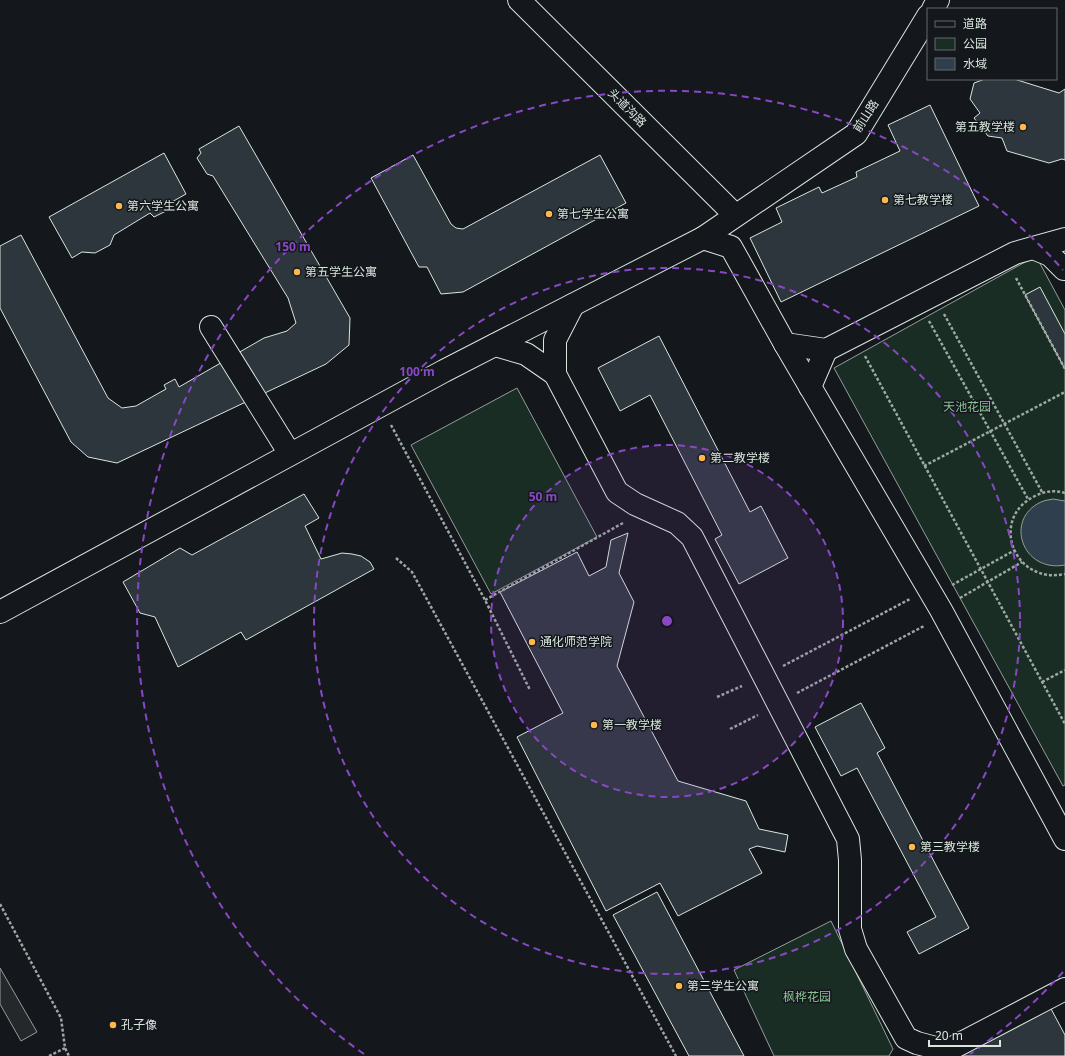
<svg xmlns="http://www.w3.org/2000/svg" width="1065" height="1056" font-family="'Noto Sans','Noto Sans SC',sans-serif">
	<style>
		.green { fill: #1a2d24; stroke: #939e99 }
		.parking { fill: #24282b; stroke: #939e99 }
		.water { fill: #2f3f4d; stroke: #939e99 }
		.building { fill: #2c363c; stroke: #d8e6dc }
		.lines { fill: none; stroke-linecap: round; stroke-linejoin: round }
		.minor-casing { stroke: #d8e6dc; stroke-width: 24 }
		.path { stroke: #9da8a2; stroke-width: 2.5; stroke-dasharray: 3 2; stroke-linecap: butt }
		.minor { stroke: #14181c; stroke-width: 22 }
		.ring { fill: none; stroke: #8948c3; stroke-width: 2; stroke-dasharray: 7 5 }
		.poi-dot { fill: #ffb74d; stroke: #14181c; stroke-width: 1.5 }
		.labels { text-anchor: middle; stroke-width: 3; stroke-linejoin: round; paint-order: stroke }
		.street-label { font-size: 12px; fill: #d8e6dc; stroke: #14181c }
		.poi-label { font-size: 12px; fill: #d8e6dc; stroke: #14181c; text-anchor: start }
		.park-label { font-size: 12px; fill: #8ac095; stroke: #14181c }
		.centre { fill: #8948c3; stroke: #14181c; stroke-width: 2 }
		.ring-label { font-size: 12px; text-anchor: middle; font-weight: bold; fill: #8948c3; stroke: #14181c; stroke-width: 3; stroke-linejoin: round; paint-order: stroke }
	</style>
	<rect width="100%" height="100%" fill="#14181c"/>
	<g class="green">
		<polygon points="1036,256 1065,310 1065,785 1063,786 834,368"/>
		<polygon points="517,388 597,537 491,594 411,445"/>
		<polygon points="831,921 893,1049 889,1056 774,1056 734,970"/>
	</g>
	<polygon class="parking" points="0,968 37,1032 21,1041 0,1004"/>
	<path class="water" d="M1053 499 1065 501V565C1022 573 1004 519 1041 502 1045 500 1049 500 1053 499Z"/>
	<g class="building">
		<polygon points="985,79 1014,79 1059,93 1065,89 1065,160 1062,159 1049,163 1007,151 1002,138 988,136 974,118 980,113 970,99 974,83"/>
		<polygon points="930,105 979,206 781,302 750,238 782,222 776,208 819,187 822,193 857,177 856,172 900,151 888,125"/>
		<polygon points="239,126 350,318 349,345 326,364 117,463 88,457 71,442 0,308 0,246 21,235 108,398 122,408 136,406 166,389 164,385 175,379 179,387 264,338 287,331 296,323 288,298 213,176 207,174 197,158 201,153 199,149"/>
		<polygon points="164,153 186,194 170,203 170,209 154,217 150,213 114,235 110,245 95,253 82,252 72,258 49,217"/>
		<polygon points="413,155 451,224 456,228 463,229 600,155 626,203 463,292 441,294 427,267 419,267 371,178"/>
		<polygon points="1040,287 1065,334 1065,369 1025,295"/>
		<polygon points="659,336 750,512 761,506 788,558 739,584 715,539 722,535 650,395 620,411 598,368"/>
		<polygon points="304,494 319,518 305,526 321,559 342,553 352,554 361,556 370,562 374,569 246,640 241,632 178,667 155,617 140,613 123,582 180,548 192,555"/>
		<polygon points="628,533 619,573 634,602 617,666 678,781 746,801 759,829 788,835 785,852 757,846 749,849 762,873 678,916 660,883 606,911 517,737 563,713 500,592 577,552 589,576 606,567 611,540"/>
		<polygon points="861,703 885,748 877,753 969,928 919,954 907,932 936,917 857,768 841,776 815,727"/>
		<polygon points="657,892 744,1056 689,1056 613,915"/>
		<polygon points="1049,1005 1065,1035 1065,1056 957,1056"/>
	</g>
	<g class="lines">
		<defs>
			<g id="minor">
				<polyline points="519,0 735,215"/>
				<polyline points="933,9 938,0"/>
				<polyline points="703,238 856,134 928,16"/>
				<polyline points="1033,248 1050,255 1064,269"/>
				<polyline points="573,305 555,340 555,374 617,492 635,504 677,523 692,537 848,839 850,860 850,929 856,949 906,1038 917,1043 947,1051"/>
				<polyline points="211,327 290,454"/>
				<polyline points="785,344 941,610 1065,839"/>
				<polyline points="495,345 526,354 555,374"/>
				<polyline points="810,387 826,350"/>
				<polyline points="0,612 444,371 703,238 731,247 785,344 826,350 1015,253 1065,239"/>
				<polyline points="937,1056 1065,989"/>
			</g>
		</defs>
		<use href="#minor" class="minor-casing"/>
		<g class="path">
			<polyline points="1016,278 1065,369"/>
			<polyline points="944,314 1042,492"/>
			<polyline points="929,321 1028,499"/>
			<polyline points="865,356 1065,724"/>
			<polyline points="391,425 485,600 530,690"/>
			<polyline points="924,466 1065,392"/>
			<path d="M1065 493C1055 490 1045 491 1035 496 989 518 1013 585 1065 574"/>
			<polyline points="396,558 412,572 676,1056"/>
			<polyline points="952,585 1015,550"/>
			<polyline points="960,598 1022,562"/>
			<polyline points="485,600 623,523"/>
			<polyline points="783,666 910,599"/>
			<polyline points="1042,682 1065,670"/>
			<polyline points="797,693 924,626"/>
			<polyline points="717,697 742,686"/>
			<polyline points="730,729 758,715"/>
			<polyline points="0,904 61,1018 65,1048 69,1056"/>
			<polyline points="49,1056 65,1048"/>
		</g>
		<use href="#minor" class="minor"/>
	</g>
	<circle cx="667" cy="621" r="176" fill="#8948c3" fill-opacity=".12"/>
	<g class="ring">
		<circle cx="667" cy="621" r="176"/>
		<circle cx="667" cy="621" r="353"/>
		<path d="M1063 972A529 529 0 0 1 970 1054M364 1054A529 529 0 1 1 1063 270"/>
	</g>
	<g class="poi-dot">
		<circle cx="1023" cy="127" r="4"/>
		<circle cx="885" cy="200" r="4"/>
		<circle cx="119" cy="206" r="4"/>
		<circle cx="549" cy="214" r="4"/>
		<circle cx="297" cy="272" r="4"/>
		<circle cx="702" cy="458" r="4"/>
		<circle cx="532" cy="642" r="4"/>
		<circle cx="594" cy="725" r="4"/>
		<circle cx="912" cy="847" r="4"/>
		<circle cx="679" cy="986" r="4"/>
		<circle cx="113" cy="1025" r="4"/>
	</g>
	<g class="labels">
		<g class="street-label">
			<text transform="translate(627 108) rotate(45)" y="4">头道沟路</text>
			<text transform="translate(866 116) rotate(-57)" y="4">前山路</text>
		</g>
		<g class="poi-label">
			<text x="1015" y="131" text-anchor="end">第五教学楼</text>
			<text x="893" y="204">第七教学楼</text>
			<text x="127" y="210">第六学生公寓</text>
			<text x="557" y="218">第七学生公寓</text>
			<text x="305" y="276">第五学生公寓</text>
			<text x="710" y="462">第二教学楼</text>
			<text x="540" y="646">通化师范学院</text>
			<text x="602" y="729">第一教学楼</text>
			<text x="920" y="851">第三教学楼</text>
			<text x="687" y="990">第三学生公寓</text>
			<text x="121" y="1029">孔子像</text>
		</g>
		<g class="park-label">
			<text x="967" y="411">天池花园</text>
			<text x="807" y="1001">枫桦花园</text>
		</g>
	</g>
	<circle cx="667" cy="621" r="6" class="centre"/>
	<g class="ring-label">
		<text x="293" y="251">150 m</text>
		<text x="417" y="376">100 m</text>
		<text x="543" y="501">50 m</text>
	</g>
	<rect x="927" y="8" width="130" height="72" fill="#14181c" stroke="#626a69"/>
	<rect x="935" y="21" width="20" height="6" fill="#14181c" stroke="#626a69"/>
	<text x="963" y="28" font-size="12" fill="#d8e6dc">道路</text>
	<rect x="935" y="38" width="20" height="12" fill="#1a2d24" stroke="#626a69"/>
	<text x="963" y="48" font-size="12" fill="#d8e6dc">公园</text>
	<rect x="935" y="58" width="20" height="12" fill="#2f3f4d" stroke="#626a69"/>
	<text x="963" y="68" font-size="12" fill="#d8e6dc">水域</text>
	<path d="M929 1040v6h71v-6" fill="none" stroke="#d8e6dc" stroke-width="2"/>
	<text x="935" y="1040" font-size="12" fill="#d8e6dc" stroke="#14181c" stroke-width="3" paint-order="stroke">20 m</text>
</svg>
